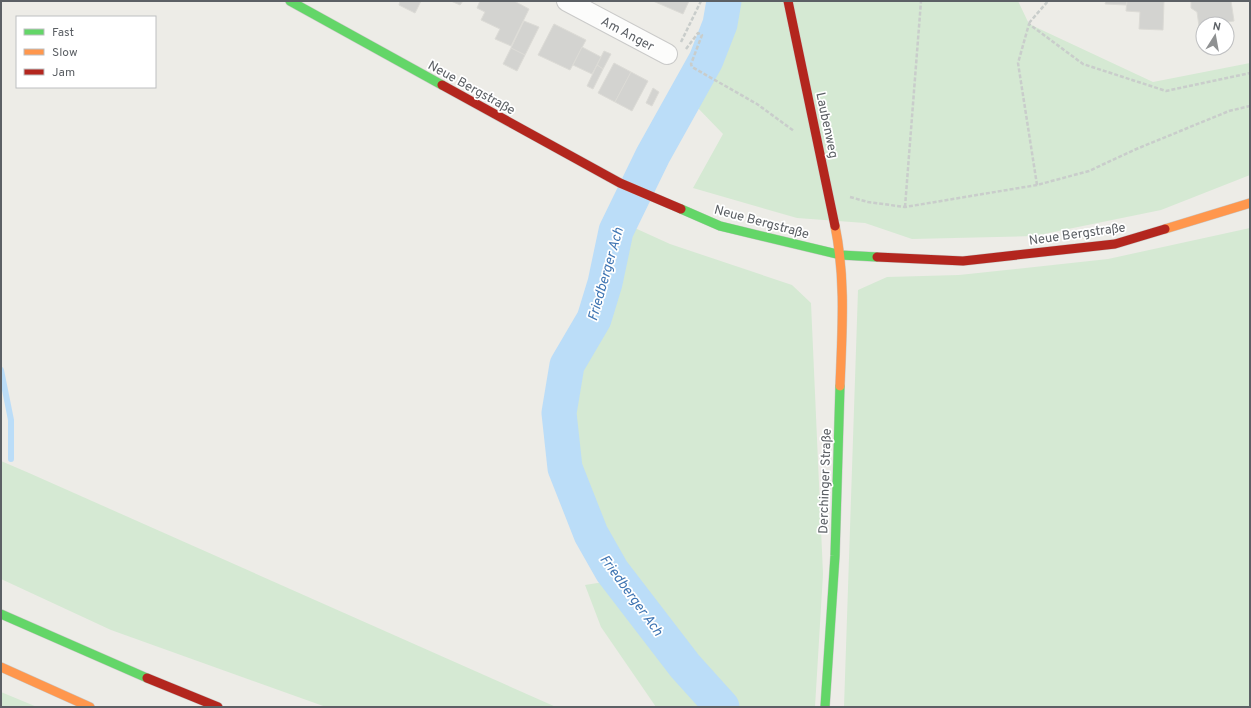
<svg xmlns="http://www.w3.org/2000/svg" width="1251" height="708" font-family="Overpass,sans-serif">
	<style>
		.green { fill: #d5e9d3 }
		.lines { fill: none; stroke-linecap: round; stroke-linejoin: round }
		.stream { stroke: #bbddf8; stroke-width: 6 }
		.river { stroke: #bbddf8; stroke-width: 35 }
		.building { fill: #d3d3d0; stroke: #dcdbd6 }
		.street-casing { stroke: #cacac9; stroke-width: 22 }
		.fast-casing { stroke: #c9c9c7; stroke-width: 10 }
		.slow-casing { stroke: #c9c9c7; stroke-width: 10 }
		.jam-casing { stroke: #c9c9c7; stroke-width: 10 }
		.path { stroke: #c9cdcb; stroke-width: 2.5; stroke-dasharray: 4 2; stroke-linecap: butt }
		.street { stroke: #fcfcfb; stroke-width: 20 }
		.fast { stroke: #63d668; stroke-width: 9 }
		.slow { stroke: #ff974d; stroke-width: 9 }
		.jam { stroke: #b3261e; stroke-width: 9 }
		.labels { text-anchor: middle; stroke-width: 3.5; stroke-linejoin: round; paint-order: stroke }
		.street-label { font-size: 13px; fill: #5c6065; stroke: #fff }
		.water-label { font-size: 14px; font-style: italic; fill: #4076b3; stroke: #fff }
	</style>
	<rect width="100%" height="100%" fill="#edece7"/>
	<g class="green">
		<path d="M734 1H1018L1029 24 1153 82 1250 63V175L1161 210 1034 236 912 239 865 223 797 218 693 188 723 134 694 104C712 70 730 40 734 1Z"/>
		<polygon points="626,224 670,244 792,285 811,303 823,574 815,707 656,707 601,627 585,585 629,578 602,524 576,463 568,413 575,370 604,327 610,313"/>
		<polygon points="1250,228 1250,707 844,707 858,290 887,277 959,275 1108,259"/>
		<polygon points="1,461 29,473 556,707 326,707 111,630 1,579"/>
		<polygon points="1,692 37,707 1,707"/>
	</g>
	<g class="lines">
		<polyline class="stream" points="1,370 11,420 11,459"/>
		<polyline class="river" points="722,707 685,666 612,571 591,534 565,468 559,413 567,365 594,319 605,283 616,231 653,155 706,60 720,24 724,1"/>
	</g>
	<g class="building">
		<polygon points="400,1 421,1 415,13 399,5"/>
		<polygon points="451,1 463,1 460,5"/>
		<polygon points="480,1 514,1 529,9 511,46 495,39 500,29 481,20 485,12 477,8"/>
		<polygon points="653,1 689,1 683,14"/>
		<polygon points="1106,1 1127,1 1126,5 1105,4"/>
		<polygon points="1127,1 1164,1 1163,30 1139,29 1140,12 1126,11"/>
		<polygon points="1191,1 1231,1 1234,21 1199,26 1197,12 1191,8"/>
		<polygon points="524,21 539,27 525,55 511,48"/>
		<polygon points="554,24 586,40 570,70 538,55"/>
		<polygon points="582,47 601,57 592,74 573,65"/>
		<polygon points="511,48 525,55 517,71 503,64"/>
		<polygon points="604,51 611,54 603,69 597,65"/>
		<polygon points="614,63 631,72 615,102 598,93"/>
		<polygon points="597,65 603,69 593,89 587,86"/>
		<polygon points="631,72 648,81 632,111 615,102"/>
		<polygon points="653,88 659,92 652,106 646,103"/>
	</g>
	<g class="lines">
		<defs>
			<polyline id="street" points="567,1 667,54"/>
			<g id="fast">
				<polyline points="290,1 442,85"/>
				<polyline points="681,209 720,226 841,255 877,257"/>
				<polyline points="1,614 147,678"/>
				<polyline points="825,707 835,556 840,386"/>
			</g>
			<g id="slow">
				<path d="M835 226C846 279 842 332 840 386"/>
				<polyline points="1165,229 1250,203"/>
				<polyline points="1,667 90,707"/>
			</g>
			<g id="jam">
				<polyline points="788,1 835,226"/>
				<polyline points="442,85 620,183 681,209"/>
				<polyline points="877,257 963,261 1115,244 1165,229"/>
				<polyline points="147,678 218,707"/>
			</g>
		</defs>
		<use href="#street" class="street-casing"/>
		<use href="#fast" class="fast-casing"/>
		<use href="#slow" class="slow-casing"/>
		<use href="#jam" class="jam-casing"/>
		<g class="path">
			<polyline points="1029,23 1048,1"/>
			<polyline points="681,42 701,1"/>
			<polyline points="686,49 698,33 702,35 691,64 692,67 757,104 794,131"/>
			<polyline points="1037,185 1018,63 1029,24 1083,64 1166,91 1250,73"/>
			<polyline points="850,197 868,202 905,207 1037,185 1089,171 1134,150 1229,111 1250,106"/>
			<polyline points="905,207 921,1"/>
		</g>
		<use href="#street" class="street"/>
		<use href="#fast" class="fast"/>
		<use href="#slow" class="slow"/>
		<use href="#jam" class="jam"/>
	</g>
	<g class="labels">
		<g class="street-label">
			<text transform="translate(628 33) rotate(28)" y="5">Am Anger</text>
			<text transform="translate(472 87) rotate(29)" y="5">Neue Bergstraße</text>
			<text transform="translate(828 125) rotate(78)" y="5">Laubenweg</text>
			<text transform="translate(762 221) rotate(15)" y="5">Neue Bergstraße</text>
			<text transform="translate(1077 233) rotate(-8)" y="5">Neue Bergstraße</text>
			<text transform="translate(824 481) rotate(-88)" y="5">Derchinger Straße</text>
		</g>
		<g class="water-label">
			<text transform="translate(605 274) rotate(-74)" y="5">Friedberger Ach</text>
			<text transform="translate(632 595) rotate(54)" y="5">Friedberger Ach</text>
		</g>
	</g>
	<rect width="1251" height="708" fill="none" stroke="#5c6065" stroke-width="4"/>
	<rect x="16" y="16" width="140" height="72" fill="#ffffff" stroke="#bebfc1"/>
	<rect x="24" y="29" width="20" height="6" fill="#63d668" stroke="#bebfc1"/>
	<text x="52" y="36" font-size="12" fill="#5c6065">Fast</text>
	<rect x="24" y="49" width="20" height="6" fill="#ff974d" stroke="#bebfc1"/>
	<text x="52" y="56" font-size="12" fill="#5c6065">Slow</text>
	<rect x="24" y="69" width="20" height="6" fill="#b3261e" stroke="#bebfc1"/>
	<text x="52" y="76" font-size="12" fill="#5c6065">Jam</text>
	<g transform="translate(1215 36) rotate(11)"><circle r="19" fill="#ffffff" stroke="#bebfc1"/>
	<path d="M0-3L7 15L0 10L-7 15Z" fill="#8f9192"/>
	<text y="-6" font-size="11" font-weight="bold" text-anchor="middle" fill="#5c6065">N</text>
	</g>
</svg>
